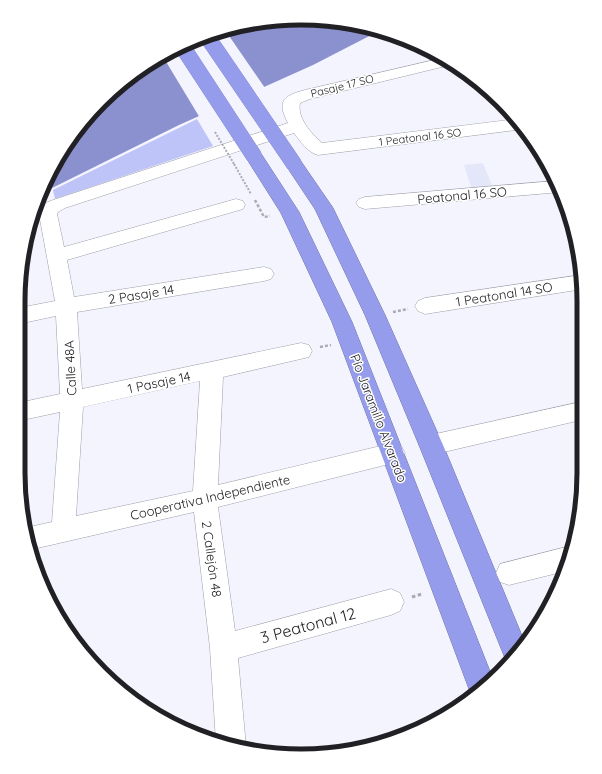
<svg xmlns="http://www.w3.org/2000/svg" width="602" height="774" font-family="Quicksand,sans-serif">
	<style>
		.built { fill: #e4e7f9 }
		.green { fill: #bec4f8 }
		.water { fill: #8b91cf }
		.pier { fill: #f3f4fd }
		.lines { fill: none; stroke-linecap: round; stroke-linejoin: round }
		.minor-casing { stroke: #9d9ea8; stroke-width: 1 }
		.highway-casing { stroke: #6d71a6; stroke-width: 1 }
		.path-far2 { stroke: #abacb3; stroke-width: 2; stroke-dasharray: 2 1.5; stroke-linecap: butt }
		.path-far1 { stroke: #abacb3; stroke-width: 2.5; stroke-dasharray: 3 2; stroke-linecap: butt }
		.path { stroke: #abacb3; stroke-width: 3; stroke-dasharray: 3.5 2.5; stroke-linecap: butt }
		.minor { fill: #fff; fill-rule: evenodd }
		.highway { fill: #969cec; fill-rule: evenodd }
		.highway-bridge-casing { stroke: #6d71a6; stroke-width: 16; stroke-linecap: butt }
		.path-bridge { stroke: #abacb3; stroke-width: 2; stroke-dasharray: 2 1.5; stroke-linecap: butt }
		.highway-bridge { stroke: #969cec; stroke-width: 16 }
		.labels { text-anchor: middle; stroke-width: 3; stroke-linejoin: round; paint-order: stroke }
		.far-street-label { font-size: 11px; fill: #212125; stroke: #fff }
		.street-label { font-size: 13px; fill: #212125; stroke: #fff }
		.near-street-label { font-size: 16px; fill: #212125; stroke: #fff }
		.rim { fill: none; stroke: #212125; stroke-width: 5 }
	</style>
	<rect width="100%" height="100%" fill="#f3f4fd"/>
	<polygon class="built" points="483,163 493,188 472,190 464,165"/>
	<polygon class="green" points="197,119 213,146 55,199 53,190"/>
	<polygon class="water" points="319,19 374,28 381,30 313,65 179,125 42,193 77,129 115,88 159,56 210,33 264,20"/>
	<polygon class="pier" points="225,30 265,88 200,118 162,55 210,33"/>
	<g class="lines">
		<defs>
			<g id="minor">
				<path d="M443 58 454 64 310 99 300 103C297 118 311 133 322 143L517 119 524 129 318 155C307 152 301 142 294 133L65 208 58 212 57 214 64 247 236 199 243 201 245 205 243 209 67 260 74 297 264 267 271 269 274 274 271 279 264 281 77 312 82 389 301 343 309 345 312 351 309 357 223 377 218 485 393 443 401 446 405 453 401 460 393 463 218 507 235 631 391 589 400 593 404 602 400 611 391 615 238 658 246 747 245 749 228 746 216 742 210 648 194 512 29 550 25 528 52 522 60 412 18 421V403L60 394 56 316 18 324 19 308 55 301 39 214 43 204 53 200 288 123C277 102 282 96 305 90ZM200 381 193 491 76 516 83 407Z"/>
				<polygon points="556,181 561,192 365,209 359,207 356,203 359,199 365,197"/>
				<polygon points="582,275 583,289 425,314 418,311 415,306 418,301 425,298"/>
				<polygon points="581,402 581,420 431,455 423,452 419,445 423,438 431,435"/>
				<polygon points="570,546 573,547 566,571 509,585 500,582 496,573 500,564"/>
			</g>
			<g id="highway">
				<polygon points="254,150 260,152 299,212 352,322 493,679 488,686 472,697 332,322 281,213 245,156 248,152"/>
				<polygon points="294,158 300,160 333,208 385,315 443,445 525,643 507,663 419,445 365,315 315,209 285,164 288,160"/>
			</g>
		</defs>
		<use href="#minor" class="minor-casing"/>
		<use href="#highway" class="highway-casing"/>
		<polyline class="path-far2" points="234,164 251,194"/>
		<g class="path-far1">
			<polyline points="255,200 264,217 270,216"/>
			<polyline points="393,312 408,309"/>
			<polyline points="320,347 331,345"/>
		</g>
		<polyline class="path" points="412,597 422,594"/>
		<use href="#minor" class="minor"/>
		<use href="#highway" class="highway"/>
		<defs>
			<g id="highway-bridge">
				<polyline points="206,35 294,164"/>
				<polyline points="182,46 254,156"/>
			</g>
		</defs>
		<use href="#highway-bridge" class="highway-bridge-casing"/>
		<polyline class="path-bridge" points="215,132 234,164"/>
		<use href="#highway-bridge" class="highway-bridge"/>
	</g>
	<g class="labels">
		<g class="far-street-label">
			<text transform="translate(342 86) rotate(-14)" y="4">Pasaje 17 SO</text>
			<text transform="translate(420 137) rotate(-7)" y="4">1 Peatonal 16 SO</text>
		</g>
		<g class="street-label">
			<text transform="translate(462 195) rotate(-5)" y="5">Peatonal 16 SO</text>
			<text transform="translate(141 294) rotate(-9)" y="5">2 Pasaje 14</text>
			<text transform="translate(504 294) rotate(-9)" y="5">1 Peatonal 14 SO</text>
			<text transform="translate(70 368) rotate(-93)" y="5">Calle 48A</text>
			<text transform="translate(159 382) rotate(-12)" y="5">1 Pasaje 14</text>
			<text transform="translate(379 418) rotate(69)" y="5">Pío Jaramillo Alvarado</text>
			<text transform="translate(210 497) rotate(-13)" y="5">Cooperativa Independiente</text>
			<text transform="translate(212 559) rotate(82)" y="5">2 Callejón 48</text>
		</g>
		<g class="near-street-label">
			<text transform="translate(308 625) rotate(-15)" y="6">3 Peatonal 12</text>
		</g>
	</g>
	<path d="M0 0H602V774H0ZM301 25H301A276 276 0 0 1 577 301V473A276 276 0 0 1 301 749H301A276 276 0 0 1 25 473V301A276 276 0 0 1 301 25Z" fill="#fff" fill-rule="evenodd"/>
	<path class="rim" d="M301 25H301A276 276 0 0 1 577 301V473A276 276 0 0 1 301 749H301A276 276 0 0 1 25 473V301A276 276 0 0 1 301 25Z"/>
</svg>
